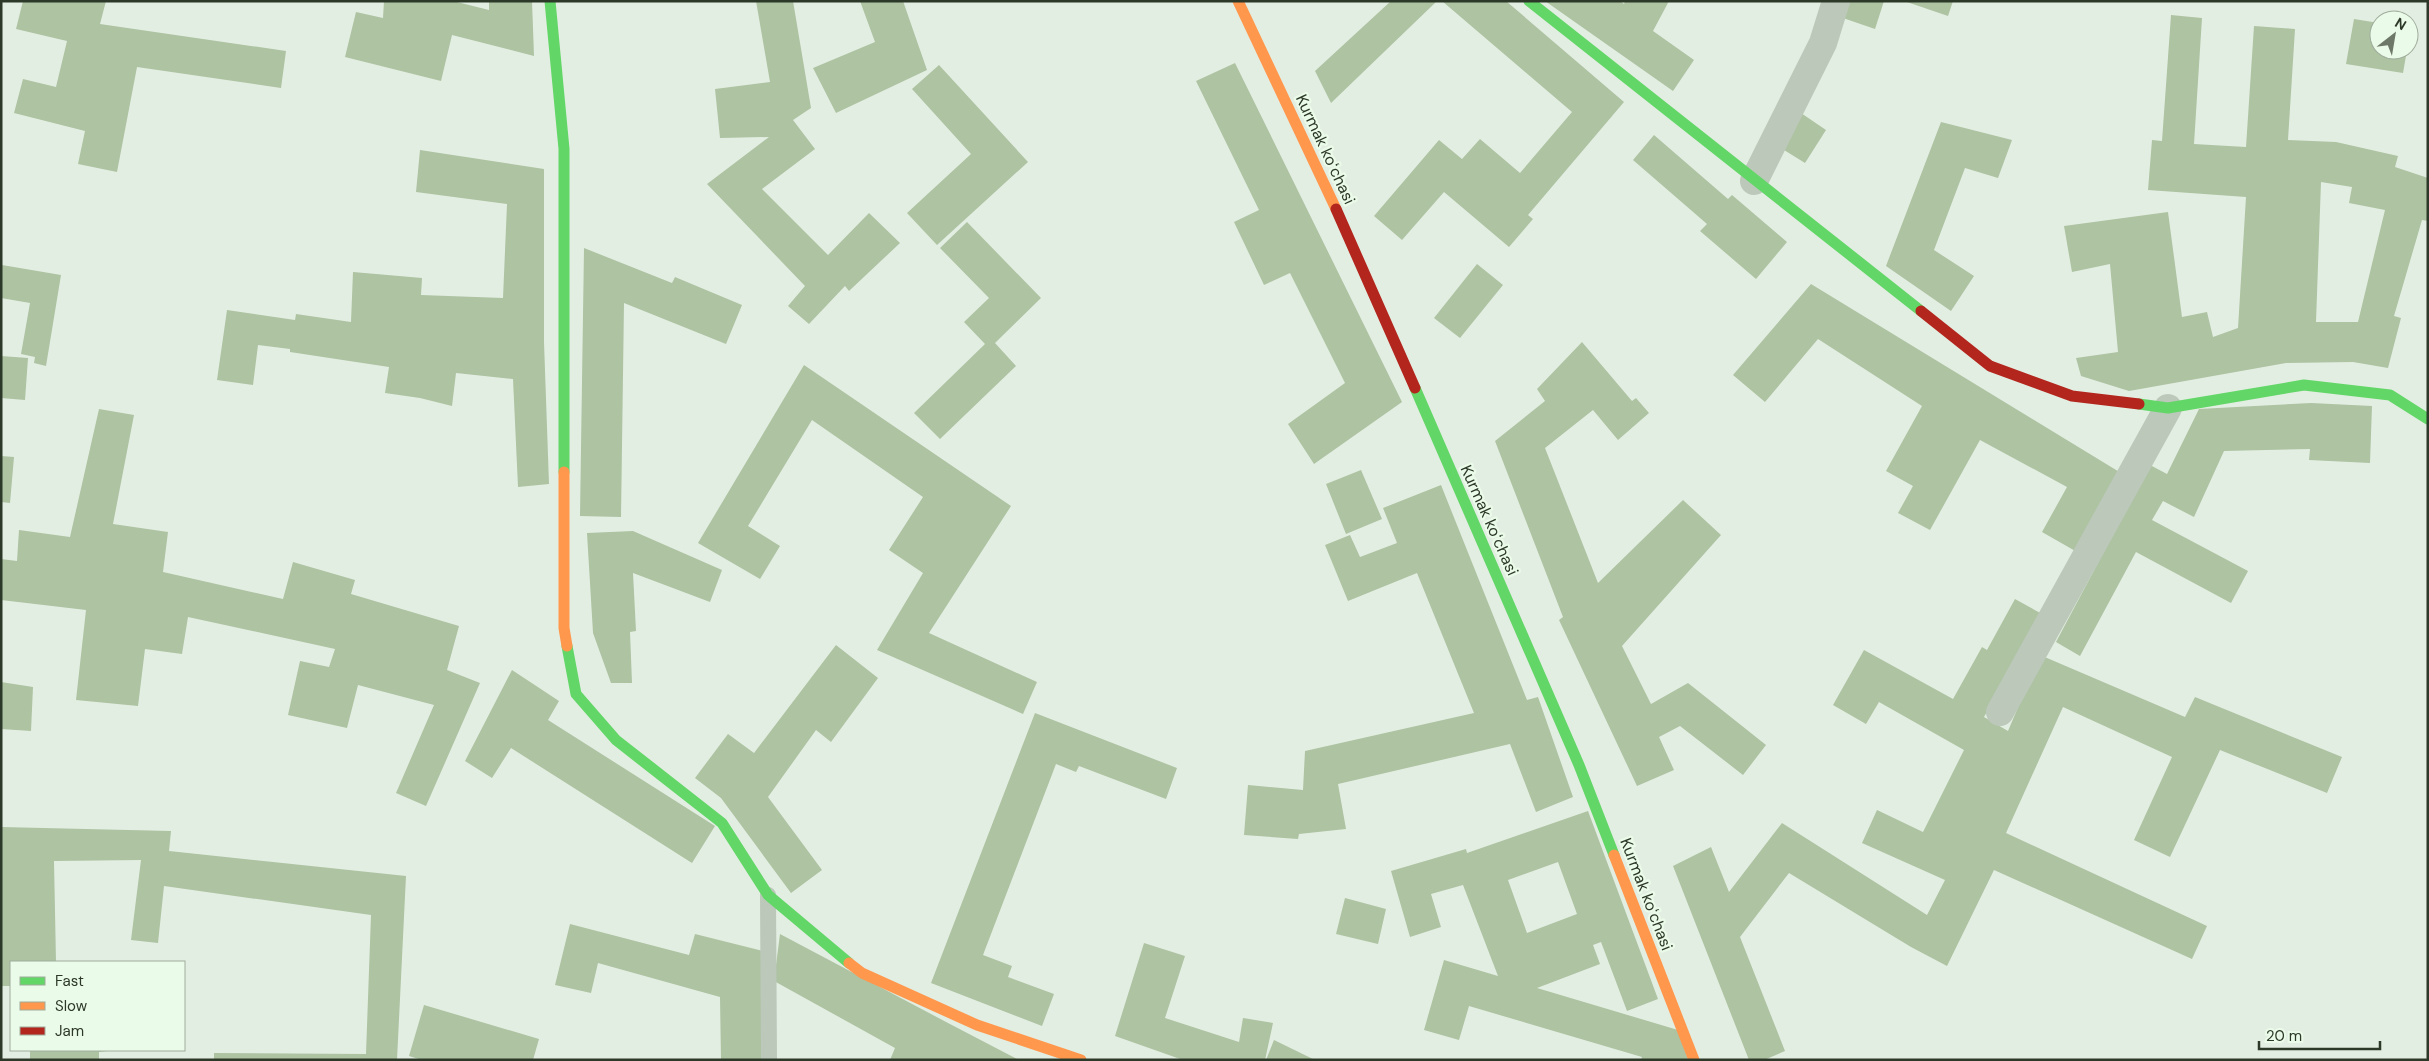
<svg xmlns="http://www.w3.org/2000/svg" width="2429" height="1061" font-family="'DM Sans',sans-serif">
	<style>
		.building { fill: #adc3a2; fill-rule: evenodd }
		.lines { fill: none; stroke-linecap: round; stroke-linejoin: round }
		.lane { stroke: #bcc8ba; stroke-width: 16 }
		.street { stroke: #bcc8ba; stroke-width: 28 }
		.fast { stroke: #63d668; stroke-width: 11 }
		.slow { stroke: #ff974d; stroke-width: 11 }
		.jam { stroke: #b3261e; stroke-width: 11 }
		.labels { text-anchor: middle; stroke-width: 4.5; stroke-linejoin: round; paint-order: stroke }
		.street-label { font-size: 16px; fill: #2d3928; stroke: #ebfbe9 }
	</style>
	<rect width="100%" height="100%" fill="#e3eee2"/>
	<g class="building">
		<polygon points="23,1 106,1 100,24 286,51 281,88 137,67 117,172 78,164 85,131 14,113 23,79 56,87 67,41 16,29"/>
		<polygon points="384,1 453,1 489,10 489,1 532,1 534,56 452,35 441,81 345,57 356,12 383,18"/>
		<polygon points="756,1 793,1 811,108 793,120 815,149 762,189 828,255 869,213 900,243 849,291 845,286 809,324 788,306 805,286 707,184 769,137 720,138 715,89 770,82"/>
		<polygon points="860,1 903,1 927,70 836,113 813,68 875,42"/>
		<polygon points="1391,1 1437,1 1331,103 1315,71"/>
		<polygon points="1442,1 1506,1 1624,102 1528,215 1533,219 1509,247 1444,192 1402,240 1374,216 1439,140 1462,159 1480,139 1520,173 1572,112"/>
		<polygon points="1545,1 1620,1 1624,4 1625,1 1669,1 1653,31 1694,60 1673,91"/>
		<polygon points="1846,1 1884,1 1875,29 1840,17"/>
		<polygon points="1904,1 1953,1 1948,16"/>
		<path d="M2171 15 2202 18 2194 144 2246 147 2254 26 2295 29 2288 140 2336 142 2398 156 2395 167 2428 178V221L2422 220 2394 316 2401 318 2388 368 2353 362 2286 363 2129 391 2081 376 2076 358 2118 352 2110 264 2072 272 2064 226 2168 212 2182 317 2207 312 2213 337 2238 328 2246 197 2148 190 2152 140 2162 141ZM2321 182 2352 187 2349 203 2385 210 2358 322H2316Z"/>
		<polygon points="2354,19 2379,23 2379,50 2407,50 2403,73 2346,64"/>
		<polygon points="1235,63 1402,402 1314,464 1288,424 1345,383 1290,273 1264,285 1234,222 1259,210 1196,81"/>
		<polygon points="939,65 1028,162 937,245 907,213 971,154 912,89"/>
		<polygon points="1798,111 1826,130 1805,163 1776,145"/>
		<polygon points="1941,122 2012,140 1998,178 1965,168 1934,250 1974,276 1951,311 1886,266"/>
		<polygon points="1654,135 1728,199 1732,195 1787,242 1756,279 1700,231 1707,224 1633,160"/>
		<polygon points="420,150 544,169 544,342 549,484 518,487 513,379 456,373 452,406 420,398 385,393 389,367 290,352 290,349 258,345 253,385 217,380 227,310 295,320 296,314 351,322 353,272 422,278 421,295 503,298 507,204 416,192"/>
		<polygon points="967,222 1041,298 995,343 1016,366 940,439 914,413 985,344 964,322 989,298 940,248"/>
		<polygon points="584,248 672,283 675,277 742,305 726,344 624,303 621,517 580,516"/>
		<polygon points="1477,264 1503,285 1460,338 1434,318"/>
		<polygon points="2,265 61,275 46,366 34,363 35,357 21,354 30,303 1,298"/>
		<polygon points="1811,284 2121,473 2077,552 2042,532 2067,487 1980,440 1930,530 1898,513 1913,486 1886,471 1922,406 1818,339 1765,402 1733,375"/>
		<polygon points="1582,342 1632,401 1636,398 1649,413 1618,440 1593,410 1545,448 1598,583 1683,500 1721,535 1622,646 1651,704 1688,683 1766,745 1743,775 1680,726 1659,737 1674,770 1637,786 1559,620 1563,617 1495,441 1545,401 1537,389"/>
		<polygon points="1,356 28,358 25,400 1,398"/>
		<polygon points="804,365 1011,506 929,633 1037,682 1023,714 877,650 923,573 889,550 923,497 812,420 748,526 780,546 760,579 698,543"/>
		<polygon points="2311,403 2372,406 2370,463 2309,460 2310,449 2224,451 2194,517 2163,501 2152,520 2248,571 2231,603 2136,552 2080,656 2056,642 2150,465 2167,474 2199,409"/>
		<polygon points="99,409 134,415 113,524 168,532 163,572 283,599 293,562 355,580 351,594 459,626 447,670 480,683 426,806 396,793 434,705 358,685 347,728 288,715 300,661 329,667 335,649 188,617 182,654 145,649 138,706 76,700 86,610 1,600 1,559 17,561 19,530 70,537"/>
		<polygon points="1,456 14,457 10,503 1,502"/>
		<polygon points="1361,470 1382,519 1346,534 1326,484"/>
		<polygon points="1441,485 1527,700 1538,697 1573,797 1536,812 1510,744 1338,784 1346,829 1299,834 1298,839 1244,835 1248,785 1303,790 1305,751 1474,713 1417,573 1348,601 1325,545 1350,535 1360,557 1397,543 1383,508"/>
		<polygon points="633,531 722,570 710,602 633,573 636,631 630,632 632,683 611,683 593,633 587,533"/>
		<polygon points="2015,599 2042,614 1984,717 2008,731 2040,655 2185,717 2195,697 2342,757 2327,793 2220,750 2170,857 2134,840 2172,757 2063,707 2006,833 2207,926 2192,959 1994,870 1947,966 1911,947 1789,873 1740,937 1785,1051 1764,1060 1749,1060 1673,866 1711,847 1729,892 1782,823 1927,915 1945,880 1862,843 1877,810 1923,832 1964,750 1879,702 1866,724 1833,705 1864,650 1953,699 1982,647 1987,650"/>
		<polygon points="836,645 878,678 831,742 816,730 768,797 822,870 791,893 721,798 695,778 728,734 754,753"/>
		<polygon points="512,670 559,701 548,720 715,826 692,863 511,748 492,778 465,761"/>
		<polygon points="1,682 33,687 31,731 1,729"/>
		<polygon points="1035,713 1177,768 1166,799 1079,766 1076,772 1056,764 983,955 1012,966 1008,977 1054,994 1042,1026 931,983"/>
		<path d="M1588 811 1658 999 1627 1011 1601 942 1593 945 1600 964 1537 988 1678 1030 1688 1060H1641L1642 1057 1469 1006 1459 1040 1424 1030 1444 960 1498 976 1463 885 1431 894 1441 927 1410 937 1391 871 1466 849 1467 853ZM1558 862 1577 914 1527 933 1508 880Z"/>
		<polygon points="1,827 171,831 169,851 406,876 397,1060 214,1060 214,1053 366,1054 371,915 164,886 158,943 131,940 141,860 54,861 56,962 11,962 11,986 1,986"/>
		<polygon points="1345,898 1386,909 1378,944 1336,934"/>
		<polygon points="570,924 689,955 695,934 763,951 763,1060 721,1060 720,997 598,963 591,993 555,985"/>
		<polygon points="780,934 948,1023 1019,1060 890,1060 895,1048 774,981"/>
		<polygon points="1144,943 1185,956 1165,1018 1239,1042 1243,1018 1273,1023 1265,1060 1183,1060 1115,1036"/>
		<polygon points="424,1005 539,1039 533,1060 422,1060 409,1056"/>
		<polygon points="1274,1040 1315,1060 1266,1060"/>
		<polygon points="30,1050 107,1050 107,1051 99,1052 99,1060 30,1060"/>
	</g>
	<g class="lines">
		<polyline class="lane" points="768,895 769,1060"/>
		<g class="street">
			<polyline points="1754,181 1823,43 1836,1"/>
			<polyline points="2000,712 2168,408"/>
		</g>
		<g class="fast">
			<polyline points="550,1 564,149 564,472"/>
			<polyline points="1529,1 1921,311"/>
			<polyline points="1415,388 1579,765 1614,855"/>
			<polyline points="2139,404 2168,408 2304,385 2390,395 2428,419"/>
			<polyline points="567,646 576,694 616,740 722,823 768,895 849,963"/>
		</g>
		<g class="slow">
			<polyline points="1238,1 1336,209"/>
			<polyline points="564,472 564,628 567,646"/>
			<polyline points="1614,855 1694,1060"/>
			<polyline points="849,963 862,973 977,1025 1081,1060"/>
		</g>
		<g class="jam">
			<polyline points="1336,209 1415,388"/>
			<polyline points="1921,311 1990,366 2072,396 2139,404"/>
		</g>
	</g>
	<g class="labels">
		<g class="street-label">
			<text transform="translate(1326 149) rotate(65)" y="6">Kurmak koʻchasi</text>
			<text transform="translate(1490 520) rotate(66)" y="6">Kurmak koʻchasi</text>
			<text transform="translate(1647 894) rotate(69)" y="6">Kurmak koʻchasi</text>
		</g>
	</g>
	<rect width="2429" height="1061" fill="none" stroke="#2d3928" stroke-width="5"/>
	<rect x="10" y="961" width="175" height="90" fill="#ebfbe9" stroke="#9fad9c"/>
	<rect x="20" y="977" width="25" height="8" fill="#63d668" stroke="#9fad9c"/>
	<text x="55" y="986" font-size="15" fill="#2d3928">Fast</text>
	<rect x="20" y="1002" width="25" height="8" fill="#ff974d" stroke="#9fad9c"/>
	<text x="55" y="1011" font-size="15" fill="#2d3928">Slow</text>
	<rect x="20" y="1027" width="25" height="8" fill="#b3261e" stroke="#9fad9c"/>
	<text x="55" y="1036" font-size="15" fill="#2d3928">Jam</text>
	<g transform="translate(2394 35) rotate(31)"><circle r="24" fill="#ebfbe9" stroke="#9fad9c"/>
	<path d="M0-4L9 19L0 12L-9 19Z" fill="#6d7869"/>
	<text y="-8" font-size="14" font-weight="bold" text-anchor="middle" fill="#2d3928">N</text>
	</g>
	<path d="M2259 1041v8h121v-8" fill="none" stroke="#2d3928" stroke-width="2.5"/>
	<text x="2266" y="1041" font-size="15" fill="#2d3928" stroke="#ebfbe9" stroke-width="4" paint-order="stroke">20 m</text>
</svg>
